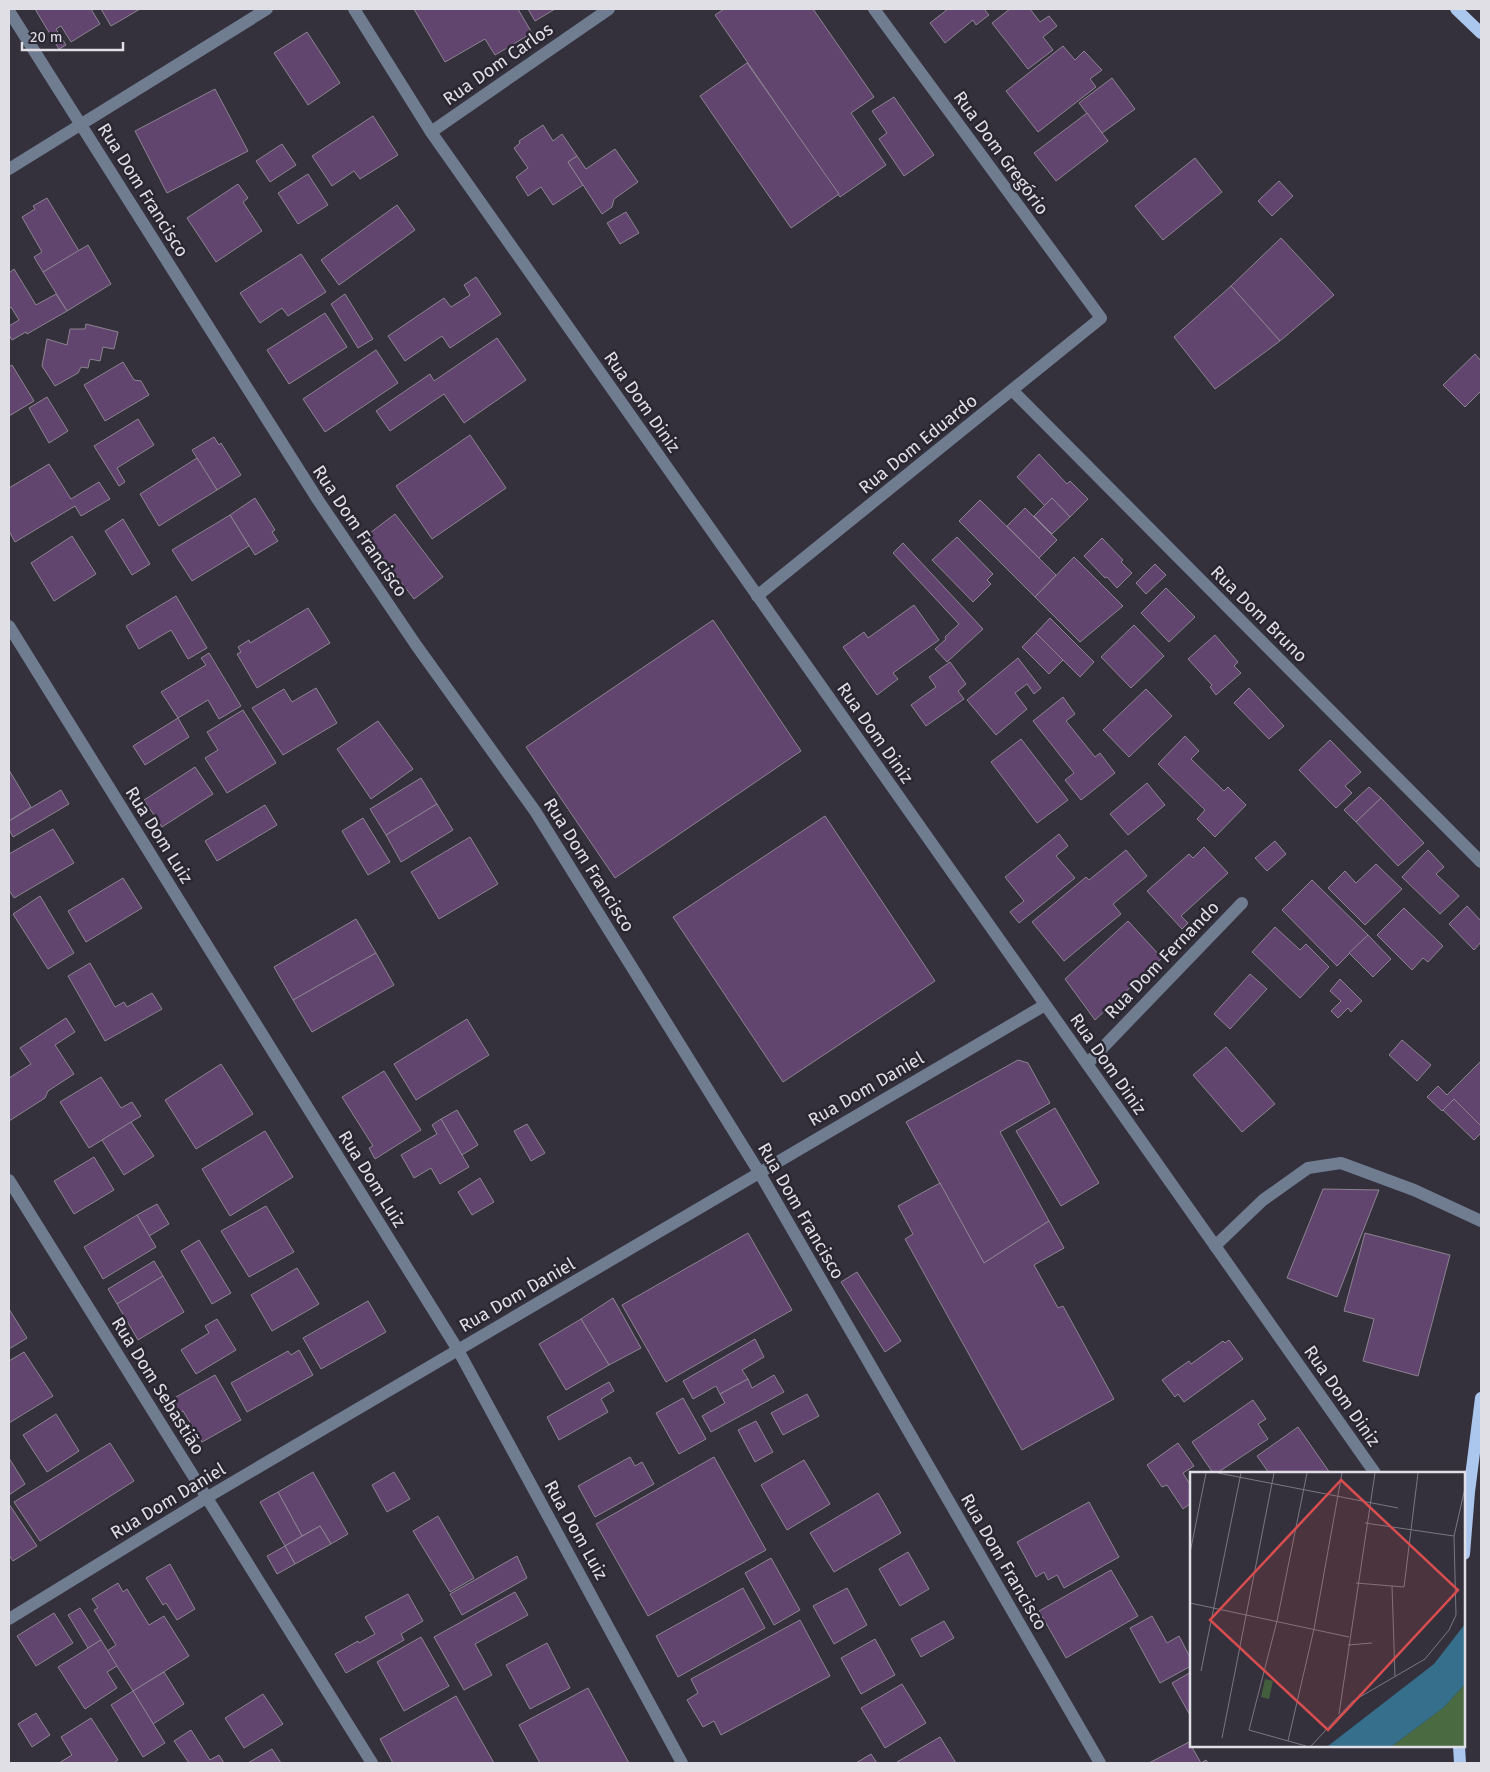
<svg xmlns="http://www.w3.org/2000/svg" width="1490" height="1772" font-family="'Fira Sans',sans-serif">
	<style>
		.building { fill: #61456e; stroke: #8c8390 }
		.lines { fill: none; stroke-linecap: round; stroke-linejoin: round }
		.minor { stroke: #707d91; stroke-width: 12 }
		.major { stroke: #abc7ee; stroke-width: 12 }
		.labels { text-anchor: middle; stroke-width: 5; stroke-linejoin: round; paint-order: stroke }
		.street-label { font-size: 18px; fill: #e1dfe6; stroke: #2a2733 }
		.inset-road { fill: none; stroke: #797781; stroke-width: 1 }
		.view { fill: #d84d4e; fill-opacity: 0.15; stroke: #d84d4e; stroke-width: 2.5 }
		.inset-edge { fill: none; stroke: #e1dfe6; stroke-width: 2.5 }
	</style>
	<rect width="100%" height="100%" fill="#34313d"/>
	<g class="building">
		<polygon points="35,9 91,9 100,24 71,42 61,26 56,29 66,45 59,49"/>
		<polygon points="101,9 140,9 111,26"/>
		<polygon points="414,9 518,9 532,33 495,55 485,39 445,62"/>
		<polygon points="528,9 555,9 535,21"/>
		<polygon points="724,9 813,9 874,97 851,113 886,165 840,197 715,15"/>
		<polygon points="948,9 984,9 989,15 976,25 973,20 945,43 930,23"/>
		<polygon points="1010,9 1030,9 1040,22 1049,16 1057,26 1043,37 1053,50 1028,69 992,23"/>
		<polygon points="307,32 340,83 308,105 274,53"/>
		<polygon points="1063,46 1075,60 1084,51 1102,70 1090,79 1096,87 1038,132 1006,91"/>
		<polygon points="747,63 839,194 791,228 700,96"/>
		<polygon points="1112,78 1135,109 1102,133 1079,103"/>
		<polygon points="215,89 248,151 167,193 135,131"/>
		<polygon points="894,97 934,155 904,176 879,139 887,133 872,111"/>
		<polygon points="1087,113 1108,141 1056,181 1034,153"/>
		<polygon points="373,116 398,155 360,179 354,171 332,186 312,156"/>
		<polygon points="543,125 553,141 562,134 577,156 568,162 583,185 553,205 541,187 528,196 516,177 528,168 514,148 520,143 519,141"/>
		<polygon points="282,144 296,165 270,182 256,161"/>
		<polygon points="615,149 638,182 614,199 612,207 602,214 568,162 577,156 586,169"/>
		<polygon points="1195,158 1222,192 1163,240 1135,206"/>
		<polygon points="308,174 328,205 298,224 278,193"/>
		<polygon points="1279,181 1293,196 1272,216 1258,201"/>
		<polygon points="238,184 248,198 243,202 262,231 216,262 187,218"/>
		<polygon points="47,198 79,251 43,272 34,257 42,252 22,217 35,209 33,206"/>
		<polygon points="397,205 415,230 339,285 321,260"/>
		<polygon points="626,212 639,233 620,244 607,223"/>
		<polygon points="1281,238 1334,295 1280,341 1231,286"/>
		<polygon points="88,245 111,284 67,311 43,272"/>
		<polygon points="301,254 326,292 288,316 282,308 260,323 240,293"/>
		<polygon points="14,269 36,305 56,294 67,311 27,334 26,332 12,340 9,335 9,326 19,320 11,307 9,309 9,273"/>
		<polygon points="476,277 501,314 450,348 442,336 405,361 388,336 444,298 451,307 470,295 464,285"/>
		<polygon points="1231,286 1280,341 1215,389 1174,337"/>
		<polygon points="345,294 373,339 358,348 331,304"/>
		<polygon points="325,313 347,347 289,384 267,350"/>
		<polygon points="86,324 118,332 114,349 103,347 100,361 90,359 88,368 81,367 78,373 55,386 42,366 47,339 67,345 70,329 85,329"/>
		<polygon points="497,338 526,380 464,423 444,394 390,431 376,411 430,374 434,381"/>
		<polygon points="376,350 398,383 325,432 303,399"/>
		<polygon points="1475,354 1481,361 1481,391 1465,407 1443,385"/>
		<polygon points="123,362 134,380 141,381 149,395 105,421 84,385"/>
		<polygon points="12,365 34,401 9,416 9,367"/>
		<polygon points="47,397 68,431 49,443 29,408"/>
		<polygon points="138,419 154,445 117,468 125,482 119,486 94,446"/>
		<polygon points="470,435 506,488 432,539 396,486"/>
		<polygon points="214,437 219,445 221,443 241,475 217,490 192,450"/>
		<polygon points="1039,454 1067,484 1070,481 1088,499 1070,517 1052,498 1045,506 1017,477"/>
		<polygon points="197,458 217,490 159,526 140,494"/>
		<polygon points="49,464 71,499 99,482 110,499 81,516 75,506 15,542 9,531 9,488"/>
		<polygon points="255,498 275,530 272,532 278,541 255,555 230,515"/>
		<polygon points="1052,498 1070,517 1052,534 1034,516"/>
		<polygon points="980,500 1056,575 1035,597 959,521"/>
		<polygon points="1025,508 1057,540 1039,558 1007,526"/>
		<polygon points="395,514 443,577 414,599 366,536"/>
		<polygon points="230,515 249,546 192,581 172,550"/>
		<polygon points="123,519 150,564 132,575 105,531"/>
		<polygon points="72,536 96,574 54,601 31,563"/>
		<polygon points="957,537 993,574 987,580 991,584 973,602 932,560"/>
		<polygon points="1102,538 1123,560 1121,562 1132,573 1117,588 1107,577 1105,578 1084,556"/>
		<polygon points="903,543 983,629 947,662 935,649 946,639 945,637 959,624 893,553"/>
		<polygon points="1074,557 1123,606 1080,642 1035,597"/>
		<polygon points="1155,564 1166,575 1146,594 1136,583"/>
		<polygon points="1166,588 1195,617 1169,642 1141,613"/>
		<polygon points="176,596 207,648 188,659 171,630 139,649 126,626"/>
		<polygon points="914,605 939,640 893,673 898,679 877,695 843,647 864,632 868,638"/>
		<polygon points="308,608 330,643 257,688 237,654 241,652 238,647 249,640 250,643"/>
		<polygon points="1050,618 1094,662 1080,677 1036,633"/>
		<polygon points="713,620 801,751 615,878 526,747"/>
		<polygon points="1134,625 1164,656 1131,688 1101,657"/>
		<polygon points="1036,633 1063,660 1049,674 1022,647"/>
		<polygon points="1215,635 1238,662 1234,666 1241,673 1216,695 1210,687 1212,685 1188,659"/>
		<polygon points="209,653 241,706 219,719 208,700 178,718 161,692 206,665 201,658"/>
		<polygon points="1018,658 1041,688 1034,694 1027,684 1015,693 1027,709 996,735 967,700"/>
		<polygon points="950,662 966,684 958,691 964,699 926,726 911,705 936,687 929,677"/>
		<polygon points="316,688 337,723 283,755 252,708 284,689 292,702"/>
		<polygon points="1249,688 1284,726 1269,739 1234,703"/>
		<polygon points="1146,689 1172,716 1129,757 1103,730"/>
		<polygon points="1063,697 1075,714 1066,721 1095,757 1100,753 1115,773 1081,800 1065,780 1074,773 1033,721"/>
		<polygon points="243,710 276,763 227,793 205,758 218,750 207,732"/>
		<polygon points="178,718 189,737 145,765 133,746"/>
		<polygon points="378,721 413,769 371,799 337,749"/>
		<polygon points="1185,736 1199,751 1191,759 1224,791 1228,787 1246,805 1215,837 1197,819 1205,810 1158,764"/>
		<polygon points="1021,739 1068,800 1037,823 991,762"/>
		<polygon points="1330,740 1361,772 1345,786 1352,793 1336,808 1299,770"/>
		<polygon points="195,767 213,794 162,827 144,800"/>
		<polygon points="9,770 31,807 9,821"/>
		<polygon points="421,778 437,804 386,835 370,809"/>
		<polygon points="1147,783 1165,805 1128,835 1110,814"/>
		<polygon points="1369,787 1381,798 1356,822 1344,810"/>
		<polygon points="61,790 69,804 13,837 9,829 9,821"/>
		<polygon points="1381,798 1424,843 1398,866 1356,822"/>
		<polygon points="437,804 453,830 401,862 386,835"/>
		<polygon points="265,805 277,825 217,861 205,841"/>
		<polygon points="825,816 935,981 783,1082 673,917"/>
		<polygon points="363,818 390,862 368,875 342,831"/>
		<polygon points="53,829 74,863 14,898 9,890 9,854"/>
		<polygon points="1059,834 1068,846 1056,856 1075,878 1019,923 1010,912 1024,901 1005,877"/>
		<polygon points="470,837 498,884 439,919 411,872"/>
		<polygon points="1275,841 1286,854 1267,871 1255,858"/>
		<polygon points="1204,847 1228,873 1181,916 1188,923 1182,929 1147,891 1189,854 1193,858"/>
		<polygon points="1126,850 1147,876 1113,904 1121,914 1064,961 1032,922 1086,877 1089,880"/>
		<polygon points="1428,850 1444,867 1436,874 1459,896 1440,914 1402,877"/>
		<polygon points="1376,864 1402,889 1365,925 1328,888 1345,871 1356,883"/>
		<polygon points="123,878 142,908 86,942 68,911"/>
		<polygon points="1312,880 1368,935 1337,966 1282,910"/>
		<polygon points="40,896 74,953 48,969 13,914"/>
		<polygon points="1467,906 1481,921 1481,942 1474,950 1449,924"/>
		<polygon points="1404,908 1443,946 1428,962 1423,958 1412,970 1377,935"/>
		<polygon points="356,919 376,953 293,1000 274,967"/>
		<polygon points="1128,921 1162,958 1095,1020 1065,979"/>
		<polygon points="1275,927 1300,950 1306,944 1329,967 1300,998 1252,952"/>
		<polygon points="1368,935 1391,959 1373,977 1349,953"/>
		<polygon points="376,953 394,985 312,1032 293,1000"/>
		<polygon points="90,963 115,1007 124,1002 127,1007 152,993 162,1009 105,1041 68,976"/>
		<polygon points="1250,974 1267,989 1230,1029 1214,1014"/>
		<polygon points="1340,979 1362,1001 1351,1012 1348,1008 1338,1018 1331,1011 1341,1001 1330,991"/>
		<polygon points="66,1018 75,1032 55,1045 74,1074 48,1091 45,1098 9,1121 9,1078 31,1064 20,1048"/>
		<polygon points="467,1019 489,1055 416,1100 394,1064"/>
		<polygon points="1402,1040 1431,1065 1417,1081 1389,1055"/>
		<polygon points="1226,1047 1275,1104 1242,1132 1193,1075"/>
		<polygon points="1018,1060 1028,1063 1050,1103 1000,1132 1049,1221 984,1263 906,1122"/>
		<polygon points="1481,1061 1481,1126 1454,1099 1442,1111 1427,1097 1438,1086 1447,1095"/>
		<polygon points="221,1064 253,1114 196,1149 165,1100"/>
		<polygon points="384,1071 421,1130 375,1159 369,1148 373,1146 342,1097"/>
		<polygon points="101,1077 121,1108 132,1102 141,1116 89,1148 60,1102"/>
		<polygon points="1454,1099 1481,1126 1481,1133 1474,1140 1443,1110"/>
		<polygon points="1055,1108 1099,1183 1061,1206 1016,1131"/>
		<polygon points="457,1110 478,1145 462,1155 441,1119"/>
		<polygon points="441,1119 469,1167 440,1184 431,1168 414,1178 401,1155 437,1134 432,1125"/>
		<polygon points="131,1122 154,1156 124,1175 102,1140"/>
		<polygon points="527,1124 545,1153 531,1161 514,1131"/>
		<polygon points="265,1131 293,1177 230,1216 202,1169"/>
		<polygon points="94,1157 114,1190 74,1214 54,1181"/>
		<polygon points="480,1178 494,1202 472,1215 458,1192"/>
		<polygon points="940,1183 984,1263 1049,1221 1064,1248 1034,1265 1058,1308 1063,1306 1114,1399 1022,1450 905,1239 913,1234 898,1206"/>
		<polygon points="1323,1189 1379,1190 1337,1297 1287,1278"/>
		<polygon points="157,1204 169,1224 149,1236 137,1215"/>
		<polygon points="266,1206 294,1252 249,1277 221,1231"/>
		<polygon points="137,1215 156,1247 103,1279 84,1247"/>
		<polygon points="748,1233 792,1310 666,1382 622,1305"/>
		<polygon points="1365,1233 1450,1255 1418,1376 1363,1361 1374,1319 1344,1311"/>
		<polygon points="199,1240 231,1293 212,1304 181,1251"/>
		<polygon points="154,1261 163,1276 117,1304 108,1289"/>
		<polygon points="297,1268 319,1304 272,1331 251,1295"/>
		<polygon points="857,1272 901,1341 885,1352 841,1282"/>
		<polygon points="163,1276 184,1312 138,1340 117,1304"/>
		<polygon points="613,1298 641,1348 609,1365 581,1319"/>
		<polygon points="368,1301 386,1332 321,1369 303,1338"/>
		<polygon points="9,1309 27,1338 9,1349"/>
		<polygon points="217,1319 236,1350 196,1374 181,1350 209,1333 205,1326"/>
		<polygon points="581,1319 609,1365 566,1390 539,1344"/>
		<polygon points="755,1339 764,1357 742,1370 748,1379 720,1394 716,1386 693,1399 683,1381"/>
		<polygon points="1229,1340 1243,1359 1184,1402 1178,1394 1175,1397 1162,1380 1189,1361 1191,1364 1223,1341 1225,1343"/>
		<polygon points="299,1350 313,1375 247,1412 231,1383 288,1351 291,1355"/>
		<polygon points="24,1352 53,1396 9,1423 9,1361"/>
		<polygon points="215,1375 241,1420 202,1442 183,1411 175,1416 167,1402"/>
		<polygon points="774,1375 784,1392 711,1432 702,1416 725,1403 720,1394 748,1379 752,1388"/>
		<polygon points="609,1382 614,1391 601,1399 608,1412 559,1440 547,1417"/>
		<polygon points="807,1394 819,1416 783,1435 771,1413"/>
		<polygon points="683,1398 706,1439 679,1454 656,1413"/>
		<polygon points="1253,1400 1266,1419 1258,1424 1268,1439 1217,1473 1213,1473 1192,1442"/>
		<polygon points="56,1414 79,1451 47,1472 23,1435"/>
		<polygon points="756,1421 773,1452 755,1462 738,1430"/>
		<polygon points="1298,1427 1330,1473 1269,1473 1257,1456"/>
		<polygon points="110,1443 134,1481 40,1541 14,1502"/>
		<polygon points="1178,1443 1194,1466 1183,1473 1191,1486 1191,1503 1183,1509 1167,1485 1162,1487 1147,1465"/>
		<polygon points="630,1457 635,1466 642,1462 654,1484 595,1517 578,1486"/>
		<polygon points="714,1457 766,1550 648,1616 596,1524"/>
		<polygon points="9,1458 25,1484 9,1495"/>
		<polygon points="804,1460 830,1504 787,1530 761,1485"/>
		<polygon points="313,1472 348,1534 331,1544 320,1526 302,1536 278,1492"/>
		<polygon points="394,1472 410,1499 387,1512 372,1485"/>
		<polygon points="278,1492 302,1536 285,1546 260,1502"/>
		<polygon points="878,1493 901,1533 834,1572 810,1533"/>
		<polygon points="1089,1502 1119,1557 1064,1588 1057,1575 1048,1580 1044,1572 1036,1577 1017,1542"/>
		<polygon points="9,1504 37,1546 13,1561 9,1555"/>
		<polygon points="438,1516 474,1578 450,1592 413,1531"/>
		<polygon points="320,1526 331,1544 295,1564 285,1546"/>
		<polygon points="285,1546 295,1564 277,1574 267,1556"/>
		<polygon points="908,1552 929,1589 900,1606 879,1569"/>
		<polygon points="517,1556 527,1578 462,1615 450,1594"/>
		<polygon points="771,1558 800,1610 774,1625 745,1573"/>
		<polygon points="170,1564 195,1609 177,1620 166,1603 163,1605 146,1578"/>
		<polygon points="1111,1570 1138,1616 1066,1658 1039,1611"/>
		<polygon points="118,1583 123,1592 127,1589 149,1625 164,1616 189,1656 133,1691 107,1651 116,1645 94,1610 98,1608 92,1599"/>
		<polygon points="743,1588 765,1628 678,1677 656,1636"/>
		<polygon points="847,1588 867,1625 834,1644 813,1606"/>
		<polygon points="515,1592 528,1615 475,1644 492,1675 464,1690 434,1637"/>
		<polygon points="408,1594 423,1621 401,1634 404,1640 346,1673 335,1654 358,1641 359,1643 375,1634 365,1617"/>
		<polygon points="80,1608 101,1640 88,1648 68,1615"/>
		<polygon points="54,1613 73,1643 36,1666 17,1636"/>
		<polygon points="1152,1616 1167,1643 1179,1636 1191,1659 1191,1666 1160,1683 1130,1628"/>
		<polygon points="800,1620 830,1676 721,1735 714,1721 703,1727 687,1700 698,1693 691,1679"/>
		<polygon points="944,1621 954,1638 921,1657 911,1639"/>
		<polygon points="421,1637 449,1686 404,1711 377,1662"/>
		<polygon points="875,1639 895,1675 861,1694 841,1658"/>
		<polygon points="101,1640 117,1666 107,1672 117,1688 85,1709 58,1667"/>
		<polygon points="547,1643 570,1688 530,1709 506,1665"/>
		<polygon points="164,1672 184,1704 153,1724 133,1691"/>
		<polygon points="1191,1672 1191,1717 1172,1683"/>
		<polygon points="902,1684 926,1723 885,1748 861,1708"/>
		<polygon points="588,1688 629,1763 540,1763 519,1725"/>
		<polygon points="133,1691 165,1743 143,1757 111,1705"/>
		<polygon points="263,1694 283,1724 244,1748 225,1718"/>
		<polygon points="456,1696 494,1763 393,1763 380,1739"/>
		<polygon points="36,1713 50,1735 32,1747 18,1724"/>
		<polygon points="91,1718 118,1760 114,1763 59,1763 72,1755 61,1737"/>
		<polygon points="191,1730 210,1760 219,1755 224,1763 189,1763 174,1741"/>
		<polygon points="940,1737 956,1763 898,1763 897,1762"/>
		<polygon points="1189,1742 1201,1763 1206,1760 1208,1763 1149,1763"/>
		<polygon points="272,1749 281,1763 248,1763"/>
		<polygon points="871,1754 877,1763 856,1763"/>
	</g>
	<g class="lines">
		<g class="minor">
			<polyline points="354,9 431,132 1375,1473"/>
			<polyline points="9,11 318,500 416,645 535,811 759,1172 1100,1763"/>
			<polyline points="431,132 609,9"/>
			<polyline points="9,169 267,9"/>
			<polyline points="1012,390 1481,862"/>
			<polyline points="757,596 1101,318 874,9"/>
			<polyline points="9,626 458,1350 682,1763"/>
			<polyline points="1087,1064 1242,903"/>
			<polyline points="9,1180 372,1763"/>
			<polyline points="1215,1246 1263,1200 1308,1168 1341,1163 1414,1190 1481,1221"/>
			<polyline points="9,1619 206,1498 1045,1005"/>
		</g>
		<g class="major">
			<polyline points="1456,9 1481,33"/>
			<polyline points="1464,1554 1469,1492 1481,1398"/>
			<polyline points="1459,1746 1460,1763"/>
		</g>
	</g>
	<g class="labels">
		<g class="street-label">
			<text transform="translate(498 64) rotate(-35)" y="6">Rua Dom Carlos</text>
			<text transform="translate(1001 153) rotate(54)" y="6">Rua Dom Gregório</text>
			<text transform="translate(143 190) rotate(58)" y="6">Rua Dom Francisco</text>
			<text transform="translate(642 402) rotate(55)" y="6">Rua Dom Diniz</text>
			<text transform="translate(918 444) rotate(-39)" y="6">Rua Dom Eduardo</text>
			<text transform="translate(360 531) rotate(56)" y="6">Rua Dom Francisco</text>
			<text transform="translate(1259 614) rotate(45)" y="6">Rua Dom Bruno</text>
			<text transform="translate(875 733) rotate(55)" y="6">Rua Dom Diniz</text>
			<text transform="translate(159 835) rotate(58)" y="6">Rua Dom Luiz</text>
			<text transform="translate(589 865) rotate(58)" y="6">Rua Dom Francisco</text>
			<text transform="translate(1162 960) rotate(-46)" y="6">Rua Dom Fernando</text>
			<text transform="translate(1108 1064) rotate(55)" y="6">Rua Dom Diniz</text>
			<text transform="translate(866 1089) rotate(-30)" y="6">Rua Dom Daniel</text>
			<text transform="translate(372 1179) rotate(58)" y="6">Rua Dom Luiz</text>
			<text transform="translate(801 1211) rotate(60)" y="6">Rua Dom Francisco</text>
			<text transform="translate(517 1295) rotate(-30)" y="6">Rua Dom Daniel</text>
			<text transform="translate(158 1386) rotate(58)" y="6">Rua Dom Sebastião</text>
			<text transform="translate(1342 1396) rotate(55)" y="6">Rua Dom Diniz</text>
			<text transform="translate(168 1501) rotate(-31)" y="6">Rua Dom Daniel</text>
			<text transform="translate(576 1530) rotate(61)" y="6">Rua Dom Luiz</text>
			<text transform="translate(1004 1562) rotate(60)" y="6">Rua Dom Francisco</text>
		</g>
	</g>
	<g transform="translate(1190 1472)">
		<rect width="275" height="275" fill="#34313d"/>
		<path d="M75 207 83 209 79 227 71 225Z" fill="#435e3c"/>
		<path d="M275 212V274H202L253 236Z" fill="#4a6b41"/>
		<path d="M275 152V212L253 236 202 274H138L244 192Z" fill="#356f8b"/>
		<path class="inset-road" d="M28 1 208 36M175 51 264 64M0 81 16 1M166 111 214 115 228 1M202 114 205 204M0 131 159 165M158 173 182 171M11 199 51 1M149 242 185 1M32 266 84 1M98 269 124 157 152 1M116 274 59 258 87 149 117 1M121 274 163 229 235 187 259 158 266 143 264 64 275 16"/>
		<path class="view" d="M151 8 268 118 138 258 20 148Z"/>
		<rect width="275" height="275" class="inset-edge"/>
	</g>
	<rect width="1490" height="1772" fill="none" stroke="#e1dfe6" stroke-width="20"/>
	<path d="M22 42v8h101v-8" fill="none" stroke="#e1dfe6" stroke-width="2.5"/>
	<text x="30" y="42" font-size="15" fill="#e1dfe6" stroke="#2a2733" stroke-width="4" paint-order="stroke">20 m</text>
</svg>
